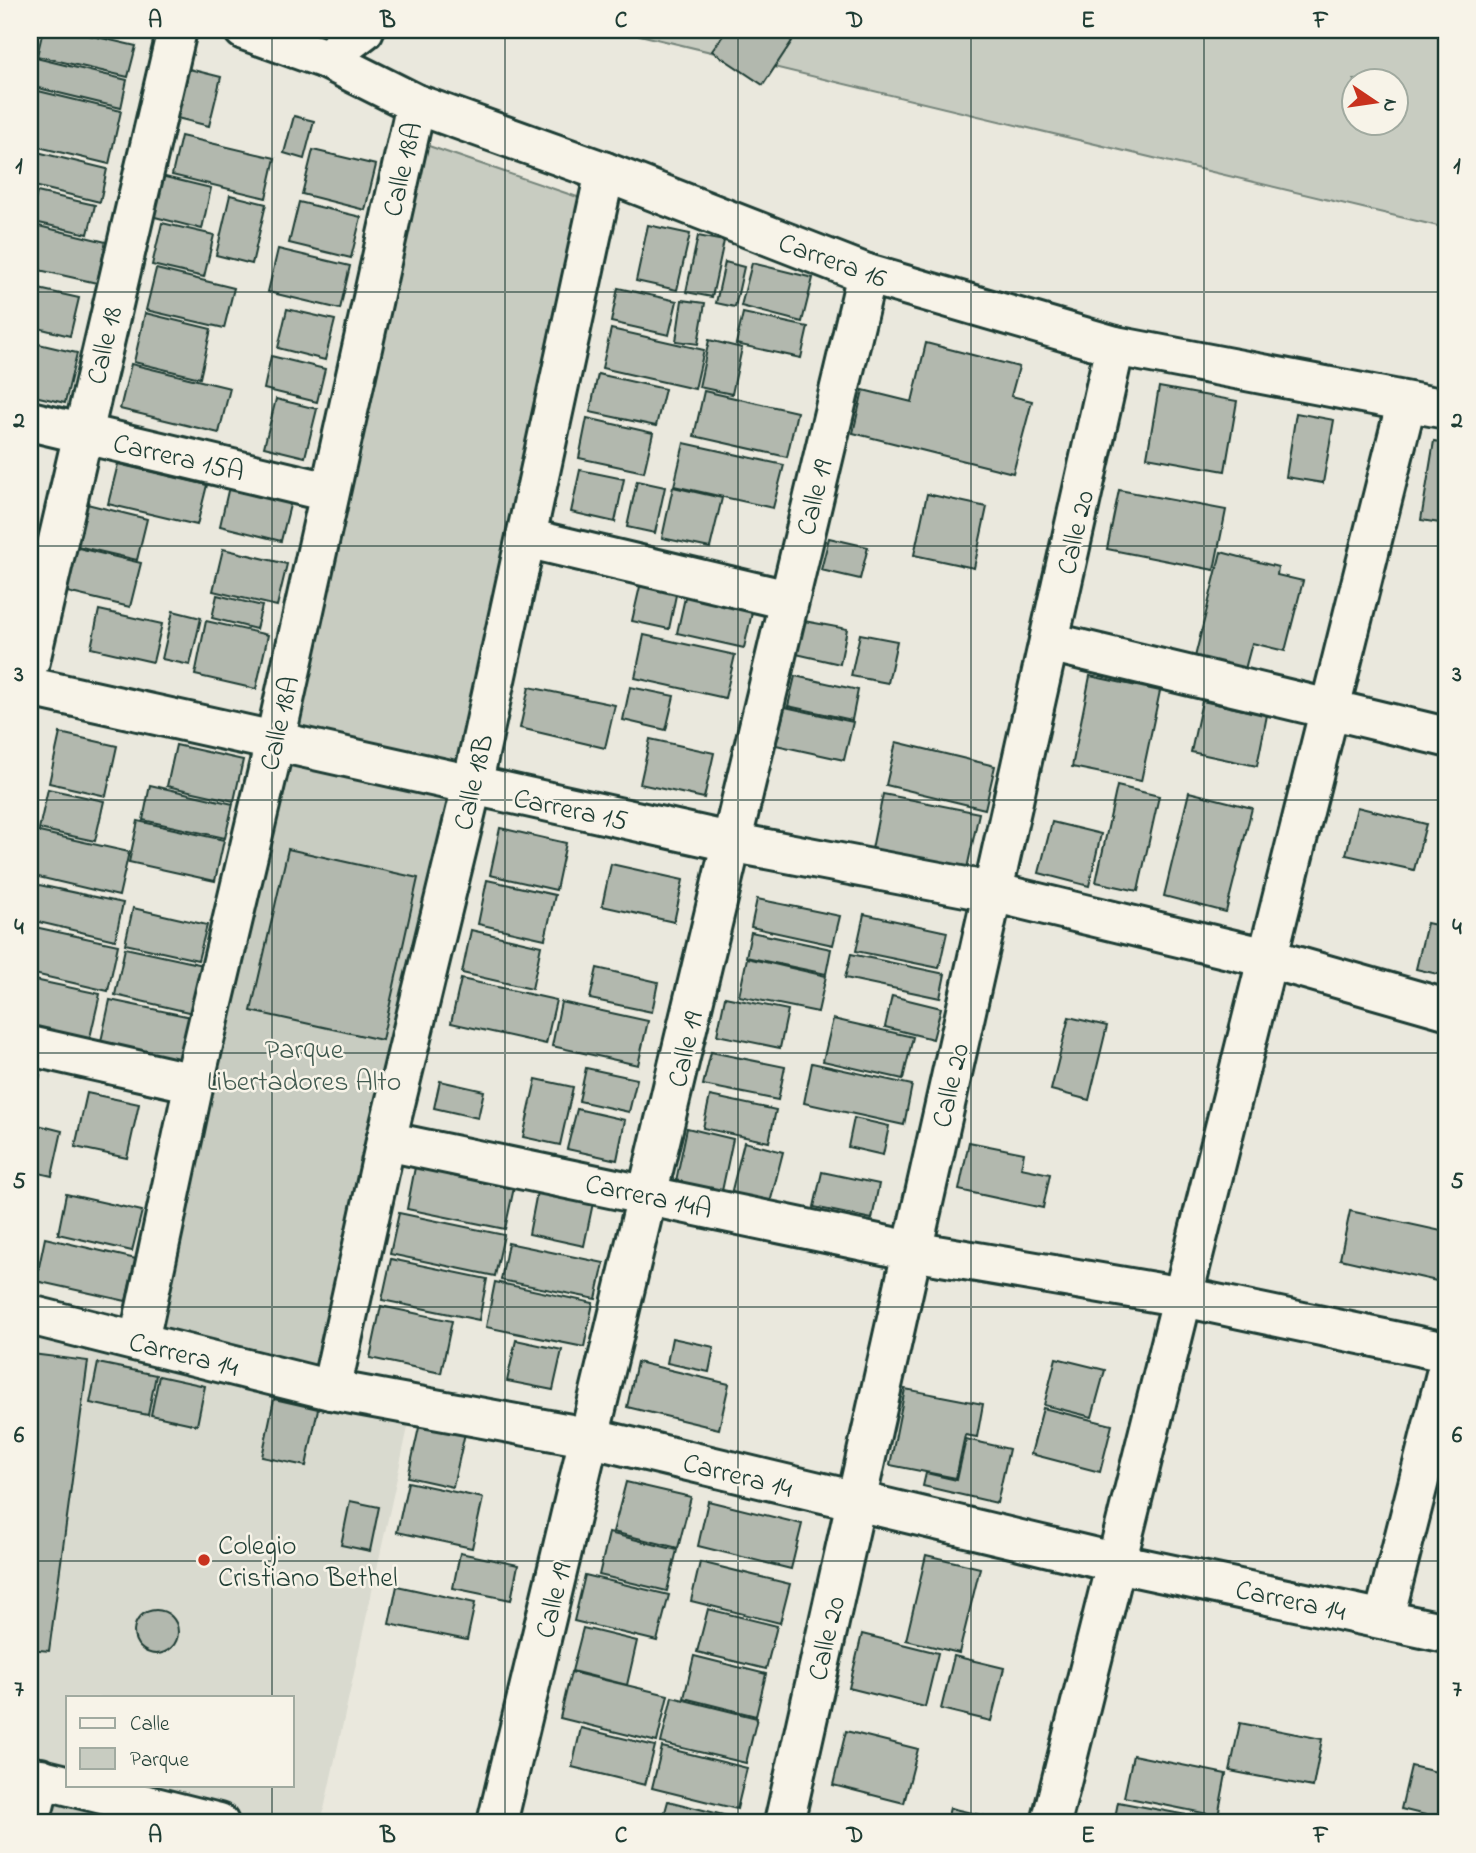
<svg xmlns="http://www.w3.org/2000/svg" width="1476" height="1853" font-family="'Indie Flower',sans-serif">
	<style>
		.built { fill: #d9dacf }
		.green { fill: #c8ccc1; stroke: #74847a; stroke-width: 2; fill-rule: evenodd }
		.building { fill: #b2b8ae; stroke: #1f3d34; stroke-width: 2 }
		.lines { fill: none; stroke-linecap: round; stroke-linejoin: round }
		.minor-casing { stroke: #1f3d34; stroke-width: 44 }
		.minor { stroke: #f7f3e8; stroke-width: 38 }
		.grid { fill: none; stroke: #1f3d34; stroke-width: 2; stroke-opacity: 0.55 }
		.poi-dot { fill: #c8321e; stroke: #f7f3e8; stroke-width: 2.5 }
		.labels { text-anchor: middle; stroke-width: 5; stroke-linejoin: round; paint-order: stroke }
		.street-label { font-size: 28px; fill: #1f3d34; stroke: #f7f3e8 }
		.park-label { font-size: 28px; fill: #415a50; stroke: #f7f3e8 }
		.poi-label { font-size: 28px; fill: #1f3d34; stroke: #f7f3e8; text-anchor: start }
		.neatline { fill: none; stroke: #1f3d34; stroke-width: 2.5 }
		.grid-label { font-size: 23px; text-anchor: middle; font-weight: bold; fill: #1f3d34 }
	</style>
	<rect width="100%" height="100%" fill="#eae8dd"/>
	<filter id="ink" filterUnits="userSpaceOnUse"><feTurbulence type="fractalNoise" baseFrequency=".0143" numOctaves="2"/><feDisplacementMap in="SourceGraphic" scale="14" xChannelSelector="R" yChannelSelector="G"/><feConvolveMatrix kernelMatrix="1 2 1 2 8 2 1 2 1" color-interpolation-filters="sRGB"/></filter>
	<g filter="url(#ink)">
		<polygon class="built" points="30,1335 409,1423 321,1823 271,1823 104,1785 292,1785 292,1697 68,1697 68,1777 30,1768"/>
		<g class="green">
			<path d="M619 30H1446V228ZM1354 80H1396V122H1354Z"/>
			<polygon points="420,143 589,201 463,771 293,735"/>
			<polygon points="290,755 458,795 318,1374 151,1334"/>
			<polygon points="47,1792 168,1823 41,1823"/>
		</g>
		<g class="building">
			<polygon points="43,30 67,30 136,46 128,77 37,56"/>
			<polygon points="727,30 775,30 792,41 763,85 712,51"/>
			<polygon points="794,30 814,30 800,39"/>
			<polygon points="36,58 127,80 121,108 30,86"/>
			<polygon points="185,68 221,77 209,126 173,117"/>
			<polygon points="30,89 121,111 109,164 30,145"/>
			<polygon points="294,116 314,121 304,159 284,153"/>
			<polygon points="181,136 275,158 266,198 172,175"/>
			<polygon points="313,150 376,165 365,210 302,194"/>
			<polygon points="37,152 107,169 100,202 30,185"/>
			<polygon points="161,176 211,188 202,229 151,216"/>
			<polygon points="37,192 95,205 88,234 30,221"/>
			<polygon points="230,195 266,204 252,264 216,255"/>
			<polygon points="299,202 361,217 351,258 289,243"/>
			<polygon points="162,223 214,235 204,277 152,265"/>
			<polygon points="30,224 106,242 97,283 30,268"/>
			<polygon points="648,225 690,234 677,290 636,281"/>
			<polygon points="698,236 724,241 712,297 686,292"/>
			<polygon points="278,249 350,266 340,309 268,292"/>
			<polygon points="725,262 744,267 735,307 716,303"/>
			<polygon points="752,263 813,278 802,322 741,306"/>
			<polygon points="156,269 234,288 224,328 146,310"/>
			<polygon points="30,287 79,298 70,336 30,326"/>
			<polygon points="618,288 677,301 669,335 611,322"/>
			<polygon points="682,300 705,303 698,344 676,341"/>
			<polygon points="287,309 335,320 325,360 278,348"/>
			<polygon points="145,313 211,329 200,378 134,362"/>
			<polygon points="743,313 808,327 801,358 736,344"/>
			<polygon points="611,329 704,350 695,389 602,368"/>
			<polygon points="709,340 742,348 732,394 699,387"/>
			<polygon points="30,342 77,353 65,403 30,395"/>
			<polygon points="926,343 1019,367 1011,396 1032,401 1013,473 853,433 863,390 912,402"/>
			<polygon points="271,356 325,369 317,402 264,389"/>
			<polygon points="131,364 230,388 219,433 120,409"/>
			<polygon points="598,374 665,389 656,426 590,412"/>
			<polygon points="1159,387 1237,401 1225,471 1147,457"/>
			<polygon points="704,391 797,412 787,457 694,436"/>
			<polygon points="276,399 317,409 305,457 264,447"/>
			<polygon points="1296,413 1334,420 1323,483 1286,477"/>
			<polygon points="587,418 653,433 644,472 579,458"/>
			<polygon points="1434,441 1446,443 1446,524 1421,520"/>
			<polygon points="684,443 784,465 773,508 674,486"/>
			<polygon points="118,464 207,485 197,525 108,504"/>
			<polygon points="580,470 624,479 615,522 571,512"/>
			<polygon points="637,481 665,487 655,533 627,527"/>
			<polygon points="230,482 292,497 281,541 220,526"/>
			<polygon points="673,487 722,498 710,548 662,538"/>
			<polygon points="1119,490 1226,510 1214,570 1107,549"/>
			<polygon points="927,494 987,507 974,568 914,555"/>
			<polygon points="87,504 147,519 137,560 77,546"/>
			<polygon points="829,538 868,547 860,579 821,570"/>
			<polygon points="70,546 141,563 130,607 59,590"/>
			<polygon points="223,549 287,564 277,606 213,591"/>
			<polygon points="1221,552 1278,567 1277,575 1303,581 1285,651 1252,643 1244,673 1194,661"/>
			<polygon points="641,582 677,590 669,629 632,621"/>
			<polygon points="686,593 753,608 744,648 677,633"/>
			<polygon points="217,595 262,606 256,629 212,618"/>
			<polygon points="99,610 162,624 153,662 91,648"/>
			<polygon points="173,611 201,618 190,665 162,659"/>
			<polygon points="799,620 847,629 840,664 792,653"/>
			<polygon points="206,621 268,635 256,689 195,675"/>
			<polygon points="860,634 897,641 888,683 851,676"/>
			<polygon points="644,635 735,655 725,698 635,678"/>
			<polygon points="795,676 858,690 852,720 788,706"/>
			<polygon points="1090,676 1160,691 1141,781 1072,767"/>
			<polygon points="529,687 615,705 605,748 520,728"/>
			<polygon points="630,687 674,696 666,730 623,720"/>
			<polygon points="1202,701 1267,715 1257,766 1191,752"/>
			<polygon points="785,707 853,722 844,760 776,745"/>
			<polygon points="60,733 117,746 106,796 49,783"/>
			<polygon points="650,739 714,753 704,798 640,784"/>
			<polygon points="896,742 995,766 985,809 886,785"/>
			<polygon points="176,745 243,760 234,801 167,786"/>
			<polygon points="150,785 233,804 225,838 143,820"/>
			<polygon points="1117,786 1159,796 1138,891 1096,882"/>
			<polygon points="48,789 104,801 95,841 39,829"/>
			<polygon points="1189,792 1252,808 1226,912 1164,896"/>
			<polygon points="883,794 979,813 966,873 871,854"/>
			<polygon points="1357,807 1426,824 1414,870 1346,855"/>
			<polygon points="138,821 224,840 215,881 129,862"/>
			<polygon points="1052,822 1101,834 1089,886 1039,873"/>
			<polygon points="500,828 566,843 556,890 490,875"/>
			<polygon points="30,830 129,852 119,896 30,875"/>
			<polygon points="288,849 418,878 382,1040 251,1011"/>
			<polygon points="611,864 683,880 674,922 602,906"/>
			<polygon points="487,880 555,895 545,939 478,924"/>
			<polygon points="30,883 123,903 115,940 30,920"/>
			<polygon points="757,899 840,916 833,945 751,927"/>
			<polygon points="133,908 207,925 198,960 125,944"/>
			<polygon points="864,914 947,932 939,968 856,951"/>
			<polygon points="1427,923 1446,927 1446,976 1416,969"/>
			<polygon points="30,926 118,945 108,991 30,973"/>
			<polygon points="471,930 541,946 532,989 462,973"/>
			<polygon points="751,932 831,949 826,974 746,957"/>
			<polygon points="125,948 208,966 197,1014 115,995"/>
			<polygon points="851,954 945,974 940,998 845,978"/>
			<polygon points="747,958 826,976 818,1012 739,996"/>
			<polygon points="597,968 658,982 652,1012 590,999"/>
			<polygon points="30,979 100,994 89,1042 30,1029"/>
			<polygon points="461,979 556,1000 546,1044 451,1023"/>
			<polygon points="892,996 941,1008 933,1039 885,1027"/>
			<polygon points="725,997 788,1010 780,1048 717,1035"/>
			<polygon points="110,1000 191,1017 180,1064 100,1046"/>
			<polygon points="561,1002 648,1021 638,1065 552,1046"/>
			<polygon points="1069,1017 1107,1026 1089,1100 1051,1090"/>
			<polygon points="833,1019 913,1037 903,1079 823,1061"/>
			<polygon points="711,1052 785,1067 778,1100 703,1085"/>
			<polygon points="812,1063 912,1085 904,1125 804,1103"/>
			<polygon points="586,1068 637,1079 629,1112 579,1101"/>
			<polygon points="30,1073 40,1075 31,1118 30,1118"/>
			<polygon points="536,1079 573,1087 560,1145 523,1137"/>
			<polygon points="440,1081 484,1091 478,1118 434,1108"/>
			<polygon points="87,1093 139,1104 127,1158 75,1147"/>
			<polygon points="710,1096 776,1110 769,1142 703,1128"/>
			<polygon points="577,1109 625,1120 617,1160 567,1149"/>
			<polygon points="854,1118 889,1126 883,1155 848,1147"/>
			<polygon points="30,1123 62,1131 52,1176 30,1171"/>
			<polygon points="687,1128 733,1139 722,1191 676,1181"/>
			<polygon points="744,1142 783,1152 770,1203 731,1194"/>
			<polygon points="969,1142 1024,1153 1021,1168 1050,1174 1043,1208 959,1190"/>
			<polygon points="416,1162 515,1183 505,1229 407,1209"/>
			<polygon points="822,1172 879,1184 872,1219 814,1207"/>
			<polygon points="538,1187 594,1198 584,1246 529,1234"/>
			<polygon points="66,1194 142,1211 132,1251 58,1234"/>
			<polygon points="1350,1211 1446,1232 1446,1258 1441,1282 1340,1259"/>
			<polygon points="399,1213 504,1235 495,1276 390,1254"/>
			<polygon points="45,1238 136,1259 126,1301 36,1281"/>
			<polygon points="508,1243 604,1263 596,1299 501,1280"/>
			<polygon points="391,1259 487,1279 479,1320 382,1300"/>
			<polygon points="495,1282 593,1303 584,1347 486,1327"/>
			<polygon points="381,1306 452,1321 441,1373 370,1358"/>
			<polygon points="672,1338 714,1347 709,1372 667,1363"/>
			<polygon points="516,1340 562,1350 553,1390 507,1381"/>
			<polygon points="32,1354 88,1361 49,1651 30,1649"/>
			<polygon points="1056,1358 1105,1370 1092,1417 1044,1405"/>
			<polygon points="637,1362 729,1384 719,1429 627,1407"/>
			<polygon points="98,1363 156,1375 148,1415 90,1403"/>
			<polygon points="159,1376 205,1386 197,1425 151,1415"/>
			<polygon points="905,1389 983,1404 977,1437 965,1435 956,1478 890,1465"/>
			<polygon points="274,1399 318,1409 306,1466 262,1457"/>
			<polygon points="1043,1408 1112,1425 1100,1472 1031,1454"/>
			<polygon points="420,1423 465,1433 453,1487 408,1477"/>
			<polygon points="966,1439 1009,1449 997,1503 923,1486 926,1473 957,1480"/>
			<polygon points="408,1482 483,1498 472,1548 397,1532"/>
			<polygon points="626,1482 691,1497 678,1548 613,1532"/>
			<polygon points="350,1501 379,1507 370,1551 341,1545"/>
			<polygon points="708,1501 802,1524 791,1569 698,1546"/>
			<polygon points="609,1533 677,1550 667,1591 599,1575"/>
			<polygon points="460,1553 518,1565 511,1600 453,1588"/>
			<polygon points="926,1555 980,1568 959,1653 906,1640"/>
			<polygon points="700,1562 790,1584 780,1623 691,1601"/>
			<polygon points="585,1575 669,1595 657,1641 574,1621"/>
			<polygon points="397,1586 475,1603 467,1640 389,1624"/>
			<polygon points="708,1609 777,1626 766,1669 697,1652"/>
			<circle cx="156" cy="1632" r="22"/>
			<polygon points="583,1628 637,1641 627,1685 572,1671"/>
			<polygon points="862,1634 938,1653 925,1707 849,1688"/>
			<polygon points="694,1656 766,1674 756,1716 684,1698"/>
			<polygon points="954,1656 1004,1668 991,1721 941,1709"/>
			<polygon points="571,1672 668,1695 657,1742 560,1718"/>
			<polygon points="672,1697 757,1718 746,1763 661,1743"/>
			<polygon points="1240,1723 1322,1739 1313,1787 1230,1771"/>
			<polygon points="581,1728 655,1746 645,1785 572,1767"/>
			<polygon points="846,1731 918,1749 904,1803 833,1785"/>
			<polygon points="662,1747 747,1768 737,1809 652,1788"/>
			<polygon points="1133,1755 1226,1774 1218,1816 1124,1797"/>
			<polygon points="1411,1766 1446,1774 1446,1820 1401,1809"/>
			<polygon points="668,1801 751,1822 751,1823 662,1823"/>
			<polygon points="1118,1802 1213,1820 1212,1823 1114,1823"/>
			<polygon points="950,1808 1002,1820 1002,1823 946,1823"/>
		</g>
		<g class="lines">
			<defs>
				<g id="minor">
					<polyline points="244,30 326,59 416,104 605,172 867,274 1115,346 1446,409"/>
					<polyline points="326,59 364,30"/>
					<polyline points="30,421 329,492"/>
					<polyline points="526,538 788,600"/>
					<polyline points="1049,642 1446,737"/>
					<polyline points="30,661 177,30"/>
					<polyline points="30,687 730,842 992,892 1267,958 1446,1009"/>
					<polyline points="30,1046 194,1083"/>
					<polyline points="386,1141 912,1251 1183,1297 1446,1352"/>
					<polyline points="30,1315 331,1390 592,1438 1117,1563 1446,1633"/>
					<polyline points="139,1341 194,1083 275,741 416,104"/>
					<polyline points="331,1390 386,1141 472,786 605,172"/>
					<polyline points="1384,1618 1446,1374"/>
					<polyline points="30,1776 219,1823"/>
					<polyline points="30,1823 41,1778"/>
					<path d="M497 1823C624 1307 742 790 867 274"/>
					<polyline points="784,1823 1115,346"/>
					<polyline points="1051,1823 1406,404"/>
				</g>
			</defs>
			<use href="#minor" class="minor-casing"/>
			<use href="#minor" class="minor"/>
		</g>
	</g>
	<path class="grid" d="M272 30V1697M505 30V1823M738 30V1823M971 30V1823M1204 30V1823M30 292H1446M30 546H1446M30 800H1446M30 1053H1446M30 1307H1446M30 1561H1446M272 1785V1823"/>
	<circle class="poi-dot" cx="204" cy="1560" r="7"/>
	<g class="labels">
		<g class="street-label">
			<text transform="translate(401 169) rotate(-77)" y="10">Calle 18A</text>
			<text transform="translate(833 259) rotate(20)" y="10">Carrera 16</text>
			<text transform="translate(103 345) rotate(-77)" y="10">Calle 18</text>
			<text transform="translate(179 456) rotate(13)" y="10">Carrera 15A</text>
			<text transform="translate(813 497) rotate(-76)" y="10">Calle 19</text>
			<text transform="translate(1074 532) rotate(-77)" y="10">Calle 20</text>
			<text transform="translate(278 723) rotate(-77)" y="10">Calle 18A</text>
			<text transform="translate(472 782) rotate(-77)" y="10">Calle 18B</text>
			<text transform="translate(571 808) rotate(12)" y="10">Carrera 15</text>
			<text transform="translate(684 1049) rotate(-77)" y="10">Calle 19</text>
			<text transform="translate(949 1085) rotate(-77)" y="10">Calle 20</text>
			<text transform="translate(649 1195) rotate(12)" y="10">Carrera 14A</text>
			<text transform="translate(184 1353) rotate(14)" y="10">Carrera 14</text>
			<text transform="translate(738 1474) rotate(14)" y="10">Carrera 14</text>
			<text transform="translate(1291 1599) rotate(12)" y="10">Carrera 14</text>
			<text transform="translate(552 1600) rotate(-76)" y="10">Calle 19</text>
			<text transform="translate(825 1638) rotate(-77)" y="10">Calle 20</text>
		</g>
		<g class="park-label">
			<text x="304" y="1058">Parque<tspan x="304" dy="32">Libertadores Alto</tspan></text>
		</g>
		<g class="poi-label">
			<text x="218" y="1554">Colegio<tspan x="218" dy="32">Cristiano Bethel</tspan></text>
		</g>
	</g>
	<rect width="1476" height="1853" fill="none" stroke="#f7f3e8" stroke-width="77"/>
	<rect x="66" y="1696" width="228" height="91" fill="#f7f3e8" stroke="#a1aaa0" stroke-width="2"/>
	<rect x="80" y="1718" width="35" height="10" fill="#f7f3e8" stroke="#a1aaa0" stroke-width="2"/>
	<text x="130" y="1730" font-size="21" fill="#1f3d34">Calle</text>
	<rect x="80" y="1748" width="35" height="21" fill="#c8ccc1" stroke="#a1aaa0" stroke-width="2"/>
	<text x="130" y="1766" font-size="21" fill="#1f3d34">Parque</text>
	<g transform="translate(1375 102) rotate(103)"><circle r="33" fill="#f7f3e8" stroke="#a1aaa0" stroke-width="2"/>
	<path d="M0-5L12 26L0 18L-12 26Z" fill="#c8321e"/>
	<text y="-10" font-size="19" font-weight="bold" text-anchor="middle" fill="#1f3d34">N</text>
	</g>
	<rect x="38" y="38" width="1400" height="1776" class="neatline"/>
	<g class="grid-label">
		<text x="155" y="27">A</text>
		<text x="388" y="27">B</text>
		<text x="621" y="27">C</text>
		<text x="855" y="27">D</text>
		<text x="1088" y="27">E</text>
		<text x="1321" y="27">F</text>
		<text x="19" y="173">1</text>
		<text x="1457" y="173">1</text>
		<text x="19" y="427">2</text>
		<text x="1457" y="427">2</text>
		<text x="19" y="681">3</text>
		<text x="1457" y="681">3</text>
		<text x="19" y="934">4</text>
		<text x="1457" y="934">4</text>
		<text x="19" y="1188">5</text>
		<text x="1457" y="1188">5</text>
		<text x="19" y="1442">6</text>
		<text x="1457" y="1442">6</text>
		<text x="19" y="1696">7</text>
		<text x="1457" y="1696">7</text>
		<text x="155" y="1842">A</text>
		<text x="388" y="1842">B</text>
		<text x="621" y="1842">C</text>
		<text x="855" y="1842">D</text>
		<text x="1088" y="1842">E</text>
		<text x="1321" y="1842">F</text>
	</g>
</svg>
